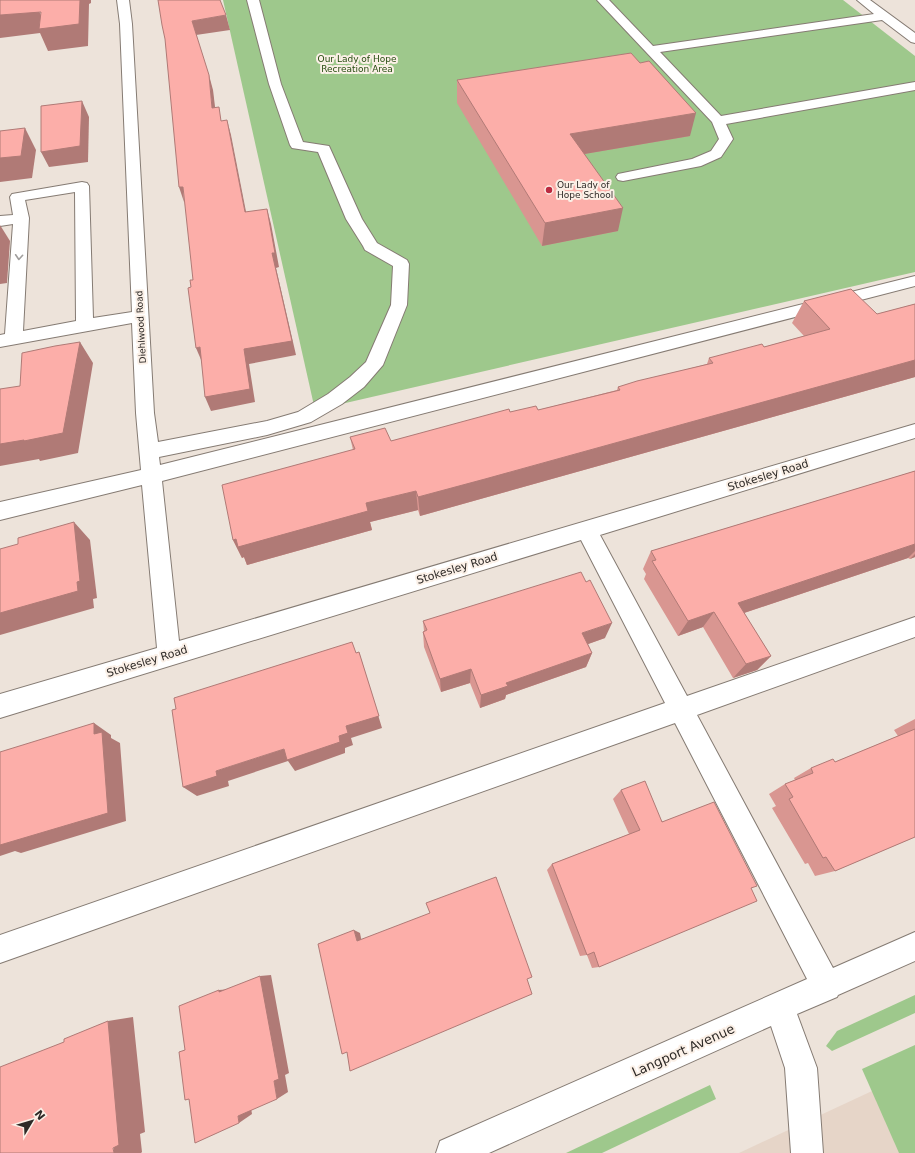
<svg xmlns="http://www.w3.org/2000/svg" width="915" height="1153" font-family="'DejaVu Sans',sans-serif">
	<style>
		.built { fill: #e6d5c8 }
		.green { fill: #9ec88c }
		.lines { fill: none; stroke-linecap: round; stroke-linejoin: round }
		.minor-casing { stroke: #857b73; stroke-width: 2 }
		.minor { fill: #fff; fill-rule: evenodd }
		.wall { fill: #d99691 }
		.shaded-wall { fill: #b07a76 }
		.building { fill: #fcaea9; stroke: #b07a76 }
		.oneway { stroke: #a19f9e }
		.poi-dot { fill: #bc2b41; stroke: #fbf0e7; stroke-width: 1.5 }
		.labels { text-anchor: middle; stroke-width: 4; stroke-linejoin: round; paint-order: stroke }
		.far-park-label { font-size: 9px; fill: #254b0f; stroke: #fbf0e7 }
		.far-poi-label { font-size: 9px; fill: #2e2a27; stroke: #fbf0e7; text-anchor: start }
		.far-street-label { font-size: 9px; fill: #2e2a27; stroke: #fbf0e7 }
		.street-label { font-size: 11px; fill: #2e2a27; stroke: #fbf0e7 }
		.near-street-label { font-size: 13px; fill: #2e2a27; stroke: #fbf0e7 }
	</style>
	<rect width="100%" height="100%" fill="#ede3da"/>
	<polygon class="built" points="915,1071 915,1153 739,1153"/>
	<g class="green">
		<polygon points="223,0 843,0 915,56 915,272 315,410"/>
		<polygon points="915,995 915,1013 832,1051 826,1046 837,1031"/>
		<polygon points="915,1045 915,1153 899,1153 862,1069"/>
		<polygon points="710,1085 716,1099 602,1153 566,1153"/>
	</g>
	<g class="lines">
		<defs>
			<g id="minor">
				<path d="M117 0H129L132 24 154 413 158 442 267 421 298 412 328 394 350 377 366 362 391 305 393 266 365 250 363 246 346 219 318 152 292 148 290 145 269 84 247 0H259L281 84 303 142 329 146 362 219 377 243 407 260 409 264 407 305 383 365 364 387 342 404 311 422 267 435 159 457 160 465 915 276V286L162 481 179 641 915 424V438L600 535 687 696 915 617V637L697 715 833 968 915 932V961L838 995 837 997 797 1014 817 1068 823 1153H791L785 1068 771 1026 489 1153H436L440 1141 807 979 675 723 0 963V935L665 703 581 540 0 718V694L157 648 142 485 0 520V502L141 470 136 413 132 323 0 347V335L5 334 13 224 0 226V216L13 215 10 197 12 194 82 182 87 183 89 186 93 318 132 312 120 24ZM75 192 76 321 23 331 29 218 25 200Z"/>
				<polygon points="597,0 609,0 653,46 874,14 857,0 870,0 915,33 915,43 911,42 882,20 660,52 721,116 915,82 915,90 726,124 733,139 721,157 701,166 623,181 618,180 616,177 618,174 692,159 711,151 719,139 712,122"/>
			</g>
		</defs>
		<use href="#minor" class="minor-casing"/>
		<use href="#minor" class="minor"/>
	</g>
	<g class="wall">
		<polygon points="457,80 690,136 584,154 618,231 542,246 457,103"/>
		<polygon points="804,301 877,314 915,304 915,377 484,498 420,516 418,510 370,522 372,530 247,565 244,557 242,558 233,540 353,450 350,437 391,441 510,412 538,410 617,390 618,387 707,364 709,358 764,347 804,336 792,323"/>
		<polygon points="915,471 915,557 910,559 908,558 744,613 771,656 757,670 733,678 703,627 678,636 644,579 646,574 643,569 651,551"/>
		<polygon points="423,621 605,638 588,644 592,653 586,667 506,695 505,699 480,708 470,683 441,692 424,647 423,632 424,631"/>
		<polygon points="915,719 915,837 835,871 815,876 808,863 805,864 772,808 776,806 769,794 785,784 795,780 794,778 811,768 835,762 898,736 894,730"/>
		<polygon points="621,790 751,888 599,967 592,968 587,955 580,956 547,870 552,864 629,834 613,799"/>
	</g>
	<g class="shaded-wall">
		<polygon points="80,0 91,0 91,3 89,4 88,46 48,51 40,33 0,38 0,15 39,11 46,28"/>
		<polygon points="226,15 230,30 196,35 192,21"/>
		<polygon points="209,75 213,90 217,123 212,108"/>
		<polygon points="82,101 89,117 88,162 49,167 41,152"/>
		<polygon points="696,113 690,136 567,157 570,134"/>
		<polygon points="227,120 231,135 249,227 245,212"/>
		<polygon points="25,128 36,150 32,178 0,182 0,158"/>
		<polygon points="179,187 183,187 184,202"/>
		<polygon points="623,208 618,231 542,246 545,223"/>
		<polygon points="267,209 271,224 279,267 276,268 296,355 249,364 255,402 211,411 205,397 244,349"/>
		<polygon points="0,225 10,241 7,283 0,284"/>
		<polygon points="80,342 93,363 78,453 40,461 39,459 0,466 0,444"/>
		<polygon points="200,347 202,362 196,348"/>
		<polygon points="915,360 915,377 484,498 420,516 418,497"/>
		<polygon points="416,491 418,510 370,522 372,530 247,565 244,557 242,558 233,540 366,503"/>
		<polygon points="74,522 90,540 97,598 93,599 94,608 0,635 0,613 77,582"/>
		<polygon points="915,544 915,551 908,558 726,619 738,603"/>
		<polygon points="915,554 915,557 910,559"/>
		<polygon points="714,612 703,627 678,636 688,621"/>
		<polygon points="612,623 605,638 577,648 582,633"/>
		<polygon points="359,652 382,728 351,738 353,745 345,748 345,753 295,771 288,761 228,781 229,786 197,796 183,787 216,771 284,749 339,736 346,726"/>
		<polygon points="592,653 586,667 506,695 505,699 480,708 481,695 506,683"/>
		<polygon points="771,656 757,670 733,678 746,664"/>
		<polygon points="471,669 470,683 441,692 440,679"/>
		<polygon points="94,723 111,735 111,738 120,743 126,821 21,853 15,851 0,856 0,843 94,734"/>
		<polygon points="354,930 360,933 362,943 357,941"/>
		<polygon points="271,975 289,1073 285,1075 288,1092 277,1099 274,1081 260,976"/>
		<polygon points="232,989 219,992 219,990"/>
		<polygon points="133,1017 145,1132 140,1134 142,1152 141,1153 114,1153 108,1021"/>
		<polygon points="251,1108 252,1114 239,1123 238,1116"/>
	</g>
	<g class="building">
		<polygon points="0,0 80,0 79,24 39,29 41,12 0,15"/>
		<polygon points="158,0 220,0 226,15 192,21 209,75 212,108 219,107 221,121 227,120 245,212 267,209 275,253 272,253 292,341 244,349 250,389 205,397 200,347 196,348 188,288 191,287 190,280 193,280 183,187 179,187 165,39 162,25"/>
		<polygon points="631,53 640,63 649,61 696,113 570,134 623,208 545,223 457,80"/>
		<polygon points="82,101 80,146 41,152 41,106"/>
		<polygon points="25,128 21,156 0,158 0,131"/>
		<polygon points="851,289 877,314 915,304 915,360 485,479 418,497 416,491 366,503 368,511 238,547 236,539 233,540 222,485 355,449 350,437 385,428 391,441 509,409 510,412 536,406 538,410 620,390 618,387 637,381 713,363 709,358 762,344 764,347 830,329 804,301"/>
		<polygon points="80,342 63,433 24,441 24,440 0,444 0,389 20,386 22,353 55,346"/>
		<polygon points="915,471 915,544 738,603 771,656 746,664 714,612 688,621 652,561 656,560 651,551"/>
		<polygon points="74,522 80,581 77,582 78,591 0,613 0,549 18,544 18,538"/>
		<polygon points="581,572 586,582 590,580 612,623 582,633 592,653 506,683 508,686 481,695 471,669 440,679 423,632 427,630 423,621"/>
		<polygon points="352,642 356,653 359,652 379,716 346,726 348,733 339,736 340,742 287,760 284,749 216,771 217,776 183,787 172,710 176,709 174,698"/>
		<polygon points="94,723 94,734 102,732 108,813 0,845 0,752"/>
		<polygon points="915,729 915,837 835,871 826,857 823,858 789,799 793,797 785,784 813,773 811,768 833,759 835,762"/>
		<polygon points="645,781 662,822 714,802 757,886 751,888 757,901 599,967 594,952 587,955 552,864 640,830 621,790"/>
		<polygon points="496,877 532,977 527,979 532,994 350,1071 347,1052 342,1054 318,944 354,930 357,941 430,913 426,903"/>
		<polygon points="260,976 279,1079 274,1081 277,1099 238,1116 239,1123 195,1143 189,1099 185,1100 179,1052 185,1050 179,1006 219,990 219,992"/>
		<polygon points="108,1021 119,1145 113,1148 114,1153 0,1153 0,1067 64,1042 64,1039"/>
	</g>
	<defs><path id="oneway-chevron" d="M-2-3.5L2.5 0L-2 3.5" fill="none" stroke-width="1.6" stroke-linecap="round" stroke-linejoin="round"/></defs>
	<use class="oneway" href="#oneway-chevron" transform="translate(19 257) rotate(94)"/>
	<circle class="poi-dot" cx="549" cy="190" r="4"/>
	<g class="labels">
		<g class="far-park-label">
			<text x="357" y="62">Our Lady of Hope<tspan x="357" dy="10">Recreation Area</tspan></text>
		</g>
		<g class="far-poi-label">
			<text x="557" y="188">Our Lady of<tspan x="557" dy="10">Hope School</tspan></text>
		</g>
		<g class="far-street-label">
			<text transform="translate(141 327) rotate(-93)" y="3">Diehlwood Road</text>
		</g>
		<g class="street-label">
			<text transform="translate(768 475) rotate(-17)" y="4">Stokesley Road</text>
			<text transform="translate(457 568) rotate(-17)" y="4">Stokesley Road</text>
			<text transform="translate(147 661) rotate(-17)" y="4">Stokesley Road</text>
		</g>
		<g class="near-street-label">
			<text transform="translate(683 1050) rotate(-24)" y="5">Langport Avenue</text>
		</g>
	</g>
	<g transform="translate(32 1121) rotate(52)" stroke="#fbf0e7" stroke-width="3" paint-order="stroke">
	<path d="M0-3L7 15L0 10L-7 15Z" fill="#2e2a27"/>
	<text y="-6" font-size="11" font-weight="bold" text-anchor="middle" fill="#2e2a27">N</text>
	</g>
</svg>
